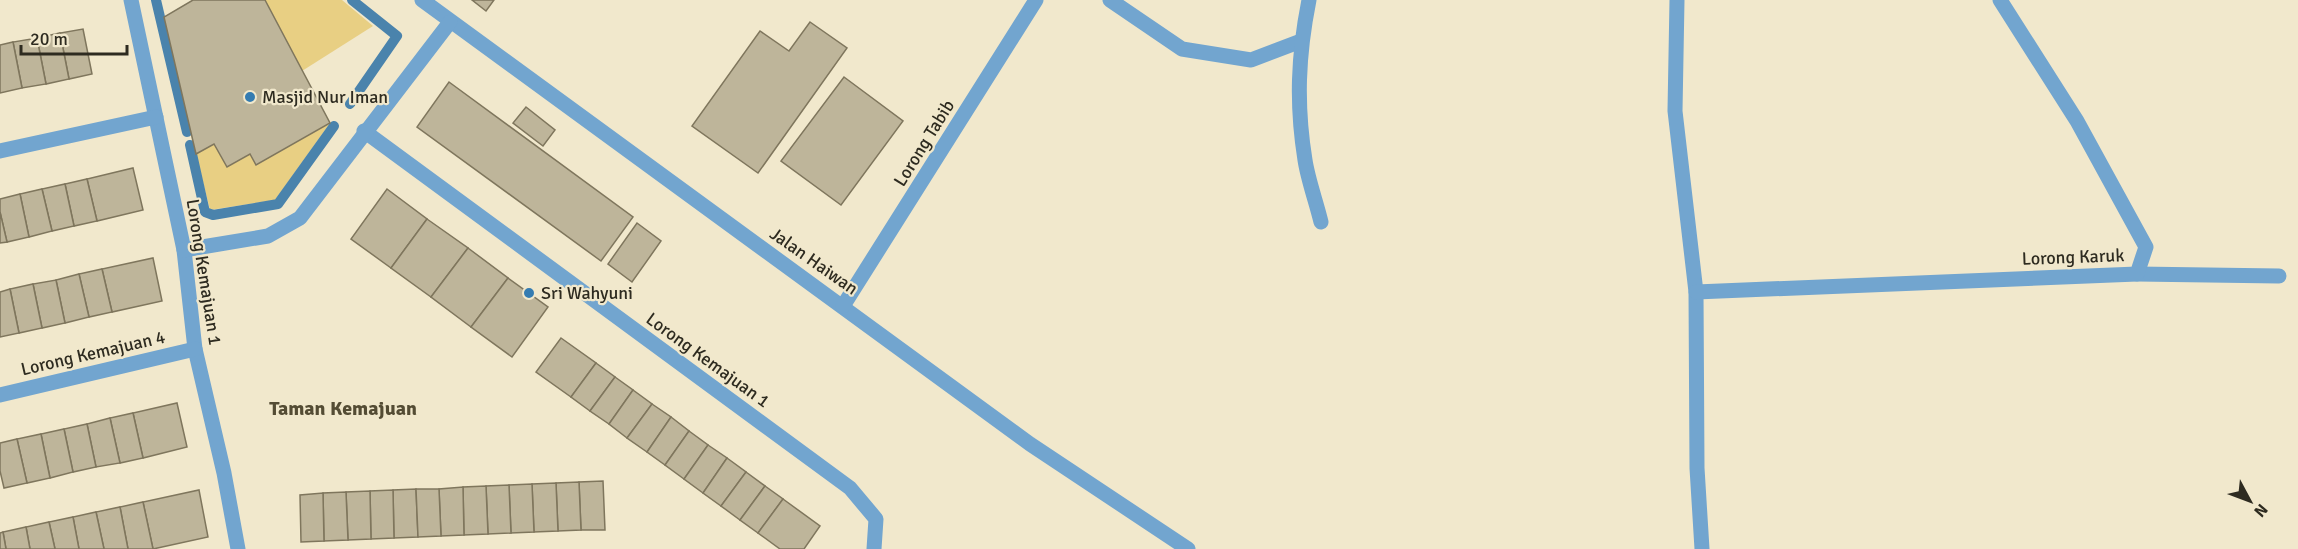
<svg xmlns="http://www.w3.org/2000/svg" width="2298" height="549" font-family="Signika,sans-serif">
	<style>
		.green { fill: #e8cf83 }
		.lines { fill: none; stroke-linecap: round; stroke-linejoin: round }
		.stream { stroke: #4a83ac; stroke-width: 10 }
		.building { fill: #beb59a; stroke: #7f765d; stroke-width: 1.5 }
		.service { stroke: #72a5cf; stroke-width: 15 }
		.minor { stroke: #72a5cf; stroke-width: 15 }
		.poi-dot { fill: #357cb1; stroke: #f1e8cc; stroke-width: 2 }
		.labels { text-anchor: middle; stroke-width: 4.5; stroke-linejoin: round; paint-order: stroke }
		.poi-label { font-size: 18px; fill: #2e2b20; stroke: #f1e8cc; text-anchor: start }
		.street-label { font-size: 18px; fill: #2e2b20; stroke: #f1e8cc }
		.neighbourhood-label { font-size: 20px; font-weight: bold; fill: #544c34; stroke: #f1e8cc }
	</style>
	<rect width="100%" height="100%" fill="#f1e8cc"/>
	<g class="green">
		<polygon points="265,0 342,0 373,26 302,71"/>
		<polygon points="330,123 275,200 210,210 196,154 214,144 227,166 250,154 256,164"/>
	</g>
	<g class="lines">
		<g class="stream">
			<polyline points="156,0 187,132"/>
			<polyline points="350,104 397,36 352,0"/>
			<polyline points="190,145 205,212 213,215 278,204 334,126"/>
		</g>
	</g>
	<g class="building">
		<polygon points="193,0 265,0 330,123 256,165 250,154 227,167 214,144 196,154 164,17"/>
		<polygon points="472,0 494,0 486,11"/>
		<polygon points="810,22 847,48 758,173 692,126 760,31 789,51"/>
		<polygon points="83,29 92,74 69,79 60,33"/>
		<polygon points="60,33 69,79 46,84 37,38"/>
		<polygon points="37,38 46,84 22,88 13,42"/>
		<polygon points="13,42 22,88 0,93 0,45"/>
		<polygon points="844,77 903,121 841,205 781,161"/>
		<polygon points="449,82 633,217 601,261 417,127"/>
		<polygon points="526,107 555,130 543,146 513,123"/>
		<polygon points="133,168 143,210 97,221 87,179"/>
		<polygon points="87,179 97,221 74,226 65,184"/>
		<polygon points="65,184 74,226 52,231 42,189"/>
		<polygon points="42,189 52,231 29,237 20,194"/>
		<polygon points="387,189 427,219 391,268 351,239"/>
		<polygon points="20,194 29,237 7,242 0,212 0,199"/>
		<polygon points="0,212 7,242 0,243"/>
		<polygon points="427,219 468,248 431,297 391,268"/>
		<polygon points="637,223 661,241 632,282 608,264"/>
		<polygon points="468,248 508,278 471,327 431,297"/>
		<polygon points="153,258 162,301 112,312 102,269"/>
		<polygon points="102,269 112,312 89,317 79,274"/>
		<polygon points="79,274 89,317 65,323 56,280"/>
		<polygon points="508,278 548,307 512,357 471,327"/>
		<polygon points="56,280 65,323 42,328 33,284"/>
		<polygon points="33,284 42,328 19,333 10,289"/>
		<polygon points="10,289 19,333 0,337 0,292"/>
		<polygon points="561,338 596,363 571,397 536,372"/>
		<polygon points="596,363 615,377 590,411 571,397"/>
		<polygon points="615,377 633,390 609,424 590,411"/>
		<polygon points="633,390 652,404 627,438 609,424"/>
		<polygon points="177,403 187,447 143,458 133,413"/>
		<polygon points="652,404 671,417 647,452 627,438"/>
		<polygon points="133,413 143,458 120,463 110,418"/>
		<polygon points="671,417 689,431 665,465 647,452"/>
		<polygon points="110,418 120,463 96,467 87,424"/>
		<polygon points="87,424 96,467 73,472 64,429"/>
		<polygon points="64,429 73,472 50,478 41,434"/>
		<polygon points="689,431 708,445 684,479 665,465"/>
		<polygon points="41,434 50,478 27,483 17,439"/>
		<polygon points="17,439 27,483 4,488 0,471 0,443"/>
		<polygon points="708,445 727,458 703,493 684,479"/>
		<polygon points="727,458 746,472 721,506 703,493"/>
		<polygon points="746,472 765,486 740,520 721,506"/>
		<polygon points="603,481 605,530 581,530 579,482"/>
		<polygon points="579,482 581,530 558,531 556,483"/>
		<polygon points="556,483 558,531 534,532 532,484"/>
		<polygon points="532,484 534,532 511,533 509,485"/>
		<polygon points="509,485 511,533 488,534 486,486"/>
		<polygon points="486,486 488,534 464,535 463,487"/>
		<polygon points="765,486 783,499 758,533 740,520"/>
		<polygon points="463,487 464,535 441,536 439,489"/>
		<polygon points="416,489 418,537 394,538 393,490"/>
		<polygon points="416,489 439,489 441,536 418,537"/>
		<polygon points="199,490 208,537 153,549 143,502"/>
		<polygon points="393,490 394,538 371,539 370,491"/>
		<polygon points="370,491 371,539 348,540 346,492"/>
		<polygon points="346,492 348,540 324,541 323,493"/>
		<polygon points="323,493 324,541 301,542 300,495"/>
		<polygon points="783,499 820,526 804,549 780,549 758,533"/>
		<polygon points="143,502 153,549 128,549 120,507"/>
		<polygon points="120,507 128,549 104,549 96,512"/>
		<polygon points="96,512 104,549 79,549 73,517"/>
		<polygon points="73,517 79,549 55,549 49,522"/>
		<polygon points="49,522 55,549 30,549 26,527"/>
		<polygon points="26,527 30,549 6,549 3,532"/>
		<polygon points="3,532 6,549 0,549 0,533"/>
	</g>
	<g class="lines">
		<polyline class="service" points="2137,274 2279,276"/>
		<g class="minor">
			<polyline points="131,0 184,250 195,349 224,473 238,549"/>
			<polyline points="422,0 1030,444 1188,549"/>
			<polyline points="1110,0 1182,49 1251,60 1301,41"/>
			<path d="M1309 0C1298 55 1296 104 1305 160 1308 180 1316 201 1321 222"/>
			<polyline points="1677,0 1675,111 1696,292 1697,468 1702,549"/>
			<polyline points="364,131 850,488 876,519 874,549"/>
			<polyline points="0,151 156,117"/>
			<polyline points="184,250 268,236 300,218 450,22"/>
			<polyline points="1696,292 2137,274 2146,247 2077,121 2000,0"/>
			<polyline points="843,306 1036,0"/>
			<polyline points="0,395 195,349"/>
		</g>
	</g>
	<g class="poi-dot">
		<circle cx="250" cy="97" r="6"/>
		<circle cx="529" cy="293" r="6"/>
	</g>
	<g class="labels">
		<g class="poi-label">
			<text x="262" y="103">Masjid Nur Iman</text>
			<text x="541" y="299">Sri Wahyuni</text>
		</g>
		<g class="street-label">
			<text transform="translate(924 143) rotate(-58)" y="6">Lorong Tabib</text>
			<text transform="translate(2073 257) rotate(-2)" y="6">Lorong Karuk</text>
			<text transform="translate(814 261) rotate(35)" y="6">Jalan Haiwan</text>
			<text transform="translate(204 272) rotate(81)" y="6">Lorong Kemajuan 1</text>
			<text transform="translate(93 353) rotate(-13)" y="6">Lorong Kemajuan 4</text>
			<text transform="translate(708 360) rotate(36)" y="6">Lorong Kemajuan 1</text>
		</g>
		<g class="neighbourhood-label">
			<text x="343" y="415">Taman Kemajuan</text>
		</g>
	</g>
	<g transform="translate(2250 501) rotate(131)" stroke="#f1e8cc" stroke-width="4.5" paint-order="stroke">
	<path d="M0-4.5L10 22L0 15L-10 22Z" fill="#2e2b20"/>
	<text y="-9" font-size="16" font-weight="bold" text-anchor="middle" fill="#2e2b20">N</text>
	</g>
	<path d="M21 45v9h106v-9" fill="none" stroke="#2e2b20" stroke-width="3"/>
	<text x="30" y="45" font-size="18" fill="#2e2b20" stroke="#f1e8cc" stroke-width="4.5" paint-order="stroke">20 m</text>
</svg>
